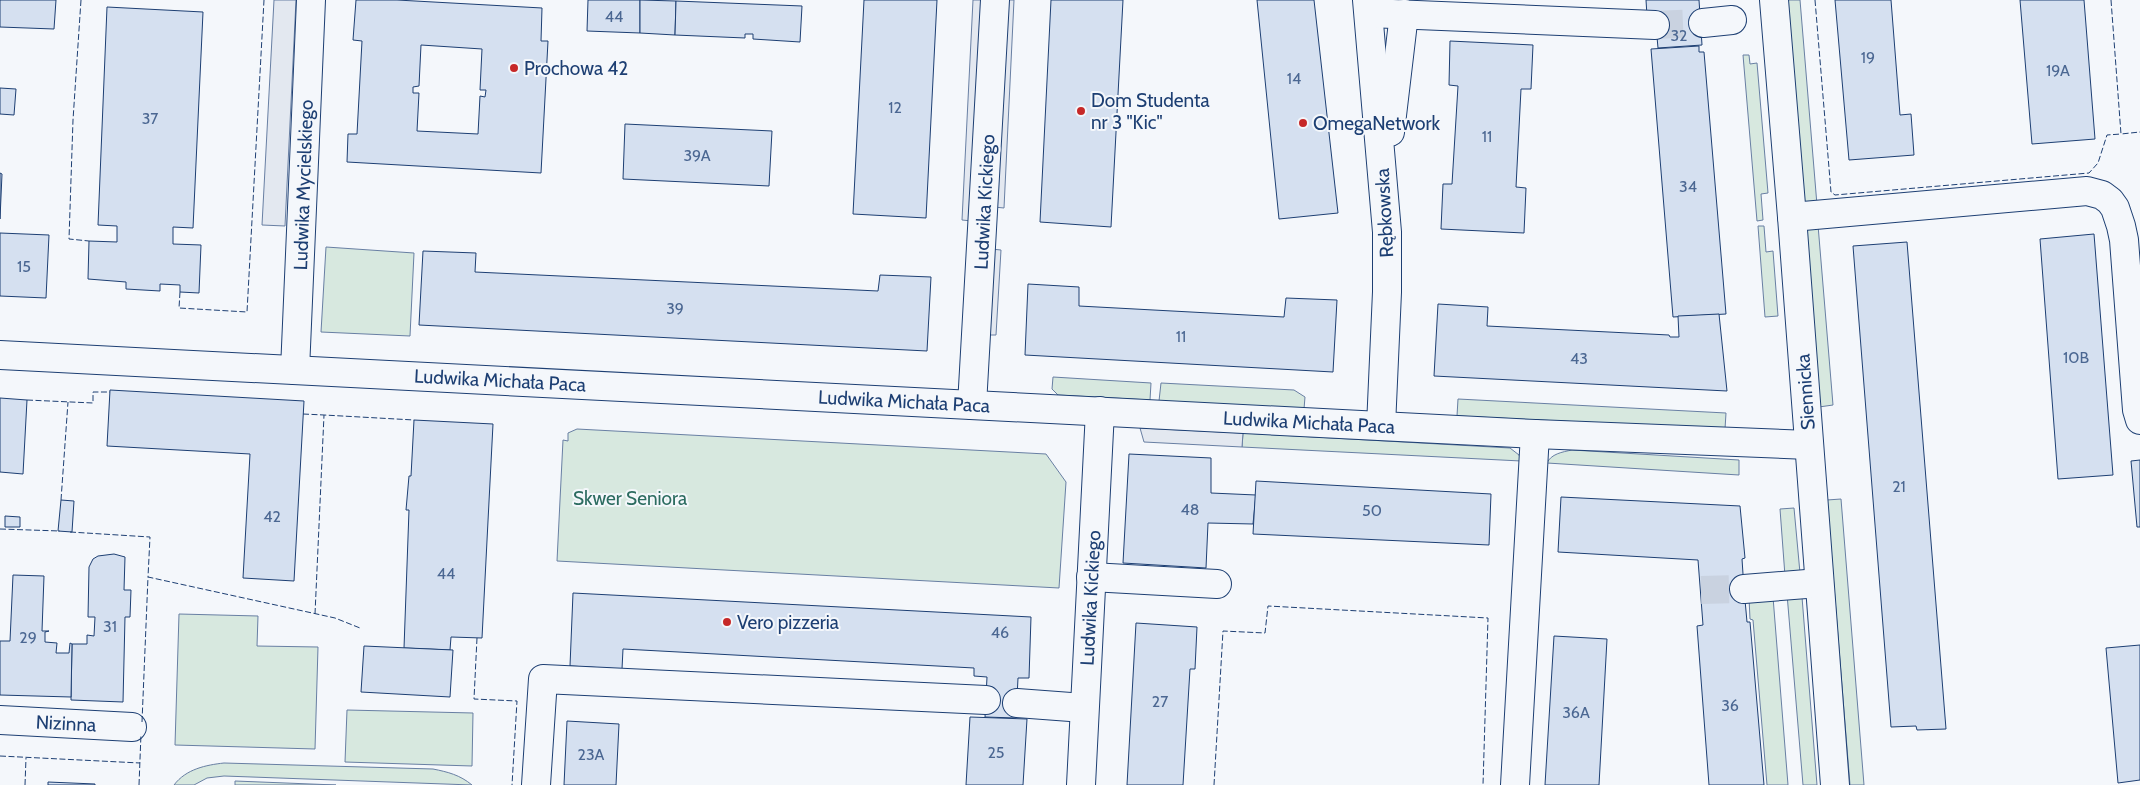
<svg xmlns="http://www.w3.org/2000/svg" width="2140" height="785" font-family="Cabin,sans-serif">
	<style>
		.green { fill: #d7e8df; stroke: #687fa3 }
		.parking { fill: #e3e8f0; stroke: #687fa3 }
		.building { fill: #d5e0f0; stroke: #1d3f73; fill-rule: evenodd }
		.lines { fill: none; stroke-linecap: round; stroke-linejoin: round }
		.minor-tunnel { stroke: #c9d2e0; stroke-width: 28; stroke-dasharray: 28 14; stroke-linecap: butt }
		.minor-casing { stroke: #1d3f73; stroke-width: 30 }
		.minor { stroke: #f4f7fb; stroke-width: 28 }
		.fence { stroke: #1d3f73; stroke-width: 1; stroke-dasharray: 6 2.5; stroke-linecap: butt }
		.poi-dot { fill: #c62828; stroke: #f4f7fb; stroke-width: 2 }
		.labels { text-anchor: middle; stroke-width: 4; stroke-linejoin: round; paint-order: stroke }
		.number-label { font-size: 16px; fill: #4b6792 }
		.poi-label { font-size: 19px; fill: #1d3f73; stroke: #f4f7fb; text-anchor: start }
		.street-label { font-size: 19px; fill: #1d3f73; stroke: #f4f7fb }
		.park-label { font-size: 19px; fill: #2c6c60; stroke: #f4f7fb }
	</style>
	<rect width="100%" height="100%" fill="#f4f7fb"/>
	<g class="green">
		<polygon points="1786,0 1800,0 1817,205 1803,202"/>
		<polygon points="1743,55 1749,55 1750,64 1757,63 1768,193 1761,194 1763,220 1757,221"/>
		<polygon points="1818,225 1833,405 1819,407 1805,226"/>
		<polygon points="1758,226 1764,226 1766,252 1773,251 1778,316 1765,317"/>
		<polygon points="326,247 414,253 410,336 321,332"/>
		<polygon points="1053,377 1151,383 1150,400 1058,395 1052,389"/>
		<polygon points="1161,383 1294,390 1305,397 1304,409 1159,401"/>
		<polygon points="1458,399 1726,413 1725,429 1457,416"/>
		<polygon points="577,429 1046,454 1066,482 1059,588 557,561 563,440 568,441 568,433"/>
		<polygon points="1243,433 1510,448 1519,455 1521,461 1242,447"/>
		<path d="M1572 450 1739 460V475L1547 463C1551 454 1562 452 1572 450Z"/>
		<polygon points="1841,499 1864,785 1850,785 1827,500"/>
		<polygon points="1794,508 1800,573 1785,576 1780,509"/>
		<polygon points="1787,594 1802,597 1817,785 1803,785"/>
		<polygon points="1773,597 1788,785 1767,785 1753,620 1750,619 1749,598"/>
		<polygon points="179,614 258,616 257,646 318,647 315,749 175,745"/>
		<polygon points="347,710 473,713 472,766 345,762"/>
		<path d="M224 763 433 769C448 772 460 775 472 785L224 776 207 778 194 785H174C186 769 206 765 224 763Z"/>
		<polygon points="235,781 336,785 235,785"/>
	</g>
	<g class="parking">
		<polygon points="274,0 296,0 285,226 262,225"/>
		<polygon points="973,0 983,0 972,221 962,220"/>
		<polygon points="1004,0 1014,0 1004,208 994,207"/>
		<polygon points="991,249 1001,250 996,335 987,335"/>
		<polygon points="1140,428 1243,433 1242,447 1144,442"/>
	</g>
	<g class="building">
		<polygon points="0,0 56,0 54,29 0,27"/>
		<path d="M356 0H397L542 8 541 41H548L541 173 347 162 348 134H357L362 41 353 40ZM421 45 482 49 480 90H486L485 97 480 96 478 134 417 131 419 93H413V87L419 86Z"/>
		<polygon points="588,0 640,0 640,33 587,31"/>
		<polygon points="640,0 676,1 675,35 640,33"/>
		<polygon points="864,0 937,0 926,218 853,214"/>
		<polygon points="1051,0 1123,0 1111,227 1040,222"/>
		<polygon points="1257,0 1314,0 1338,213 1279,219"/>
		<polygon points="1646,0 1699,0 1702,45 1658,48 1655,15 1647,16"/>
		<polygon points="1835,0 1891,0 1900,115 1911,114 1914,155 1849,160"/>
		<polygon points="2020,0 2084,0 2095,139 2032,144"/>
		<polygon points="676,1 802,6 800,42 753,39 753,34 745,34 745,38 675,35"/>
		<polygon points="107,7 203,12 193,228 173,227 173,244 201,245 199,293 180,292 180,285 160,284 160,291 126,289 126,282 88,279 89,241 117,242 117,226 98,225"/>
		<polygon points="1450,41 1533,45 1531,89 1521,89 1516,187 1526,188 1524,233 1441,229 1443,184 1452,184 1458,86 1449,85"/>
		<polygon points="1699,46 1699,52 1704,52 1726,314 1673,317 1651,49"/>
		<polygon points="0,88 16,89 14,115 0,114"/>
		<polygon points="625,124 772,131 769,186 623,179"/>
		<polygon points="0,173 2,174 0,219"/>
		<polygon points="0,233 49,235 46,298 0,296"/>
		<polygon points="2094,234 2113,475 2058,479 2040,239"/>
		<polygon points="1907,242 1946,729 1917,730 1916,726 1891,727 1853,246"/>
		<polygon points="423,251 476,253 475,272 878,291 880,275 931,277 927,351 419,325"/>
		<polygon points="1028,284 1079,287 1079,306 1284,317 1286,298 1337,300 1333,372 1025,355"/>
		<polygon points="1438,304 1488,307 1487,326 1669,335 1670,337 1679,337 1678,316 1719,314 1727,391 1434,376"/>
		<polygon points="110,390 304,401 294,581 243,578 250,454 107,446"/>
		<polygon points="0,398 27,400 23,474 0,472"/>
		<polygon points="414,420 493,424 482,638 451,637 450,650 404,648 409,510 406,510 409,476 411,476"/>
		<polygon points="1129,454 1211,458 1211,493 1256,495 1253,524 1208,523 1206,568 1123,563"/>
		<polygon points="2140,460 2140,527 2137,527 2131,461"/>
		<polygon points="1256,481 1491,494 1489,545 1253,534"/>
		<polygon points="1561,497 1740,506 1745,558 1742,559 1744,589 1747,622 1750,622 1764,785 1709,785 1697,626 1703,625 1698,560 1558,552"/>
		<polygon points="61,500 74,501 72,532 58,531"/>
		<polygon points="5,516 20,517 20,527 5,527"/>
		<polygon points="114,554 125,557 124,590 131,590 130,617 125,617 123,702 71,700 72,644 87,644 87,635 94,636 95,617 88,617 89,567 93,559 98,556"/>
		<polygon points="13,575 44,576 42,631 49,631 45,632 45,642 57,643 56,653 69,653 70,643 72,644 71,697 0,695 0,641 10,641"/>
		<polygon points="573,593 1031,617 1029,678 1018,678 1016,718 985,717 987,677 974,676 974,668 623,649 622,669 570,666"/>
		<polygon points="1136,623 1197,627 1195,669 1190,669 1183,785 1127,785"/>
		<polygon points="1554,636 1607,639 1599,785 1545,785"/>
		<polygon points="2140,645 2140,780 2118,783 2106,648"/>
		<polygon points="364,646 453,650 450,697 361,692"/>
		<polygon points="970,717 1027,719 1023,785 966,785"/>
		<polygon points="567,721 619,724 616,785 564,785"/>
		<polygon points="48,782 95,784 95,785 48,785"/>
	</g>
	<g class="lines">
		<g class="minor-tunnel">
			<polyline points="1655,25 1703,23"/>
			<polyline points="1701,590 1744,589"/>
		</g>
		<defs>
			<g id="minor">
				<polyline points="1367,0 1387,232 1387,292 1381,426"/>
				<polyline points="1774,0 1792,217 1835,785"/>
				<polyline points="1369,13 1655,25"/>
				<polyline points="1703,23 1732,20"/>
				<polyline points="1390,132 1404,14"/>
				<polyline points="1792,217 2087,191 2102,195 2110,201 2115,208 2121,226 2124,240 2137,410 2140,420"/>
				<polyline points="0,355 1535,434 1809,445"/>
				<polyline points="295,370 311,0"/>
				<polyline points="972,405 995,0"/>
				<polyline points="1091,577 1217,584"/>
				<polyline points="1744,589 1819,583"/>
				<polyline points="1017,703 1084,708"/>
				<polyline points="0,720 132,727"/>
				<polyline points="536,785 543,679 986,700"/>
				<polyline points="1081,785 1100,411"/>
				<polyline points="1515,785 1535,434"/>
			</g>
		</defs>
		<use href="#minor" class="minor-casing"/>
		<use href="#minor" class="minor"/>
		<g class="fence">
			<polyline points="81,0 73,120 69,239 89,241"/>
			<polyline points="1815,0 1831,192 1835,195 2089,173 2098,163 2107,135 2121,134"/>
			<polyline points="2111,0 2121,134 2140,132"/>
			<polyline points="180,292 179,308 247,312 264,0"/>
			<polyline points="27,400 93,403 93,392 110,392"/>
			<polyline points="303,414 324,415"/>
			<polyline points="61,500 68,402"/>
			<polyline points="0,529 60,531"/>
			<polyline points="70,532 150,537 148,577"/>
			<polyline points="315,614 324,415 414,420"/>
			<polyline points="477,638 474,699 517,701 512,785"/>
			<polyline points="142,722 148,577 335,618 360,628"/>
			<polyline points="0,756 140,763"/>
			<polyline points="25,785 26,758"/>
			<polyline points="139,785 141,734"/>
			<polyline points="1214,785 1223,631 1265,633 1268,606 1488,618 1483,785"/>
		</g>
	</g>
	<g class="poi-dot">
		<circle cx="514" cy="68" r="5"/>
		<circle cx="1081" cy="111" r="5"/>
		<circle cx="1303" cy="123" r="5"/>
		<circle cx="727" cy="622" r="5"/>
	</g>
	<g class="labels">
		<g class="number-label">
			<text x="614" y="22">44</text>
			<text x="1679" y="41">32</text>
			<text x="1868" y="63">19</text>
			<text x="2058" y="76">19A</text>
			<text x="1294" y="84">14</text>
			<text x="895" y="113">12</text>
			<text x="150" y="124">37</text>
			<text x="1487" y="142">11</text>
			<text x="697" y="161">39A</text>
			<text x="1688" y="192">34</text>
			<text x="24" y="272">15</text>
			<text x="675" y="314">39</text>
			<text x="1181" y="342">11</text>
			<text x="2076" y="363">10B</text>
			<text x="1579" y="364">43</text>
			<text x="1899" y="492">21</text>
			<text x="1190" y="515">48</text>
			<text x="1372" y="516">50</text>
			<text x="272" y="522">42</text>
			<text x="446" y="579">44</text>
			<text x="110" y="632">31</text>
			<text x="1000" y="638">46</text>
			<text x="28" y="643">29</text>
			<text x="1160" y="707">27</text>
			<text x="1730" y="711">36</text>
			<text x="1576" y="718">36A</text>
			<text x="996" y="758">25</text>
			<text x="591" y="760">23A</text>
		</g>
		<g class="poi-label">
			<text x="524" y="75">Prochowa 42</text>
			<text x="1091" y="107">Dom Studenta<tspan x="1091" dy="22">nr 3 "Kic"</tspan></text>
			<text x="1313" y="130">OmegaNetwork</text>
			<text x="737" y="629">Vero pizzeria</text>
		</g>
		<g class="street-label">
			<text transform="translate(303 185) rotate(-88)" y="7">Ludwika Mycielskiego</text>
			<text transform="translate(984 202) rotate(-87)" y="7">Ludwika Kickiego</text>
			<text transform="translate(1384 213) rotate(-93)" y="7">Rębkowska</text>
			<text transform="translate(500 380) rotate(3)" y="7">Ludwika Michała Paca</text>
			<text transform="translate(1805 392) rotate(-94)" y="7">Siennicka</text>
			<text transform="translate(904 401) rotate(3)" y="7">Ludwika Michała Paca</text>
			<text transform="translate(1309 422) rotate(3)" y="7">Ludwika Michała Paca</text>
			<text transform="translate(1090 598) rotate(-87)" y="7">Ludwika Kickiego</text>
			<text transform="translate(66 723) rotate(3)" y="7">Nizinna</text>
		</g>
		<g class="park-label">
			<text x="630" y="505">Skwer Seniora</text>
		</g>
	</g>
</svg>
